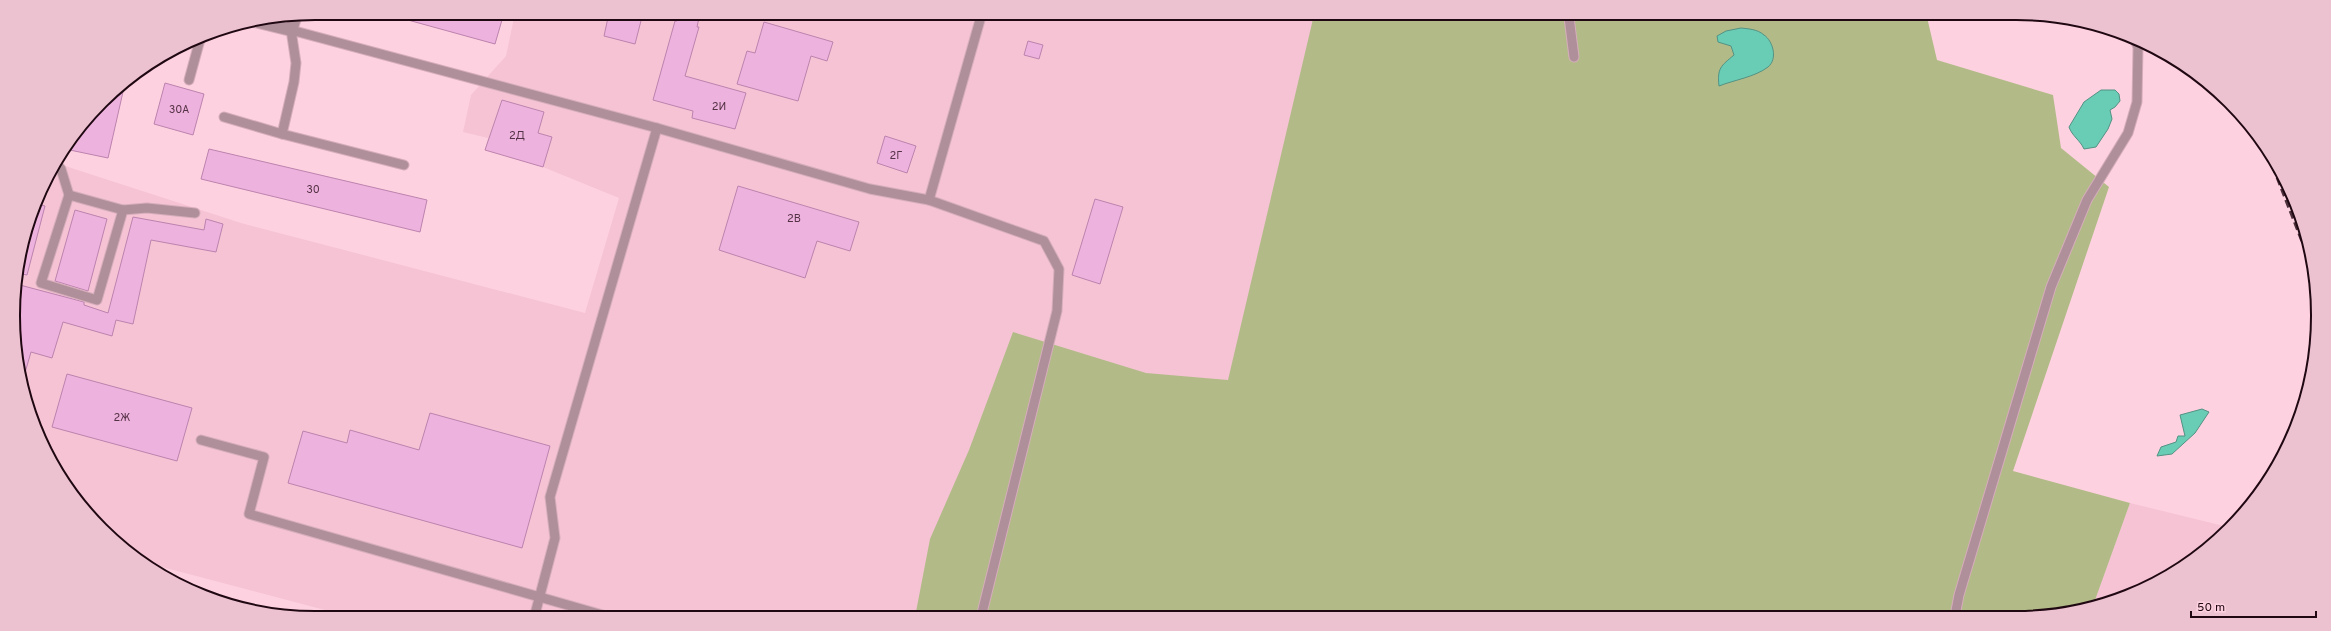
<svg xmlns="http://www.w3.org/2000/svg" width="2331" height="631" font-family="Overpass,sans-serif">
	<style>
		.built { fill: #f5c3d4 }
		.green { fill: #b2bb87 }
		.water { fill: #69cdb5; stroke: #539284 }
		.building { fill: #eeb2de; stroke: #bc83ae }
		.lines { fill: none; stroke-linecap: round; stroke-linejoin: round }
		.lane-casing { stroke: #d6adbb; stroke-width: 11 }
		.street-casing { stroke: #d6adbb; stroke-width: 14 }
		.lane { stroke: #af8f9a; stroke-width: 9 }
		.street { stroke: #af8f9a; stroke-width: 12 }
		.rail { stroke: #4d313c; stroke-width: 3; stroke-dasharray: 8 4; stroke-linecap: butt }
		.labels { text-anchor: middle; stroke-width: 3.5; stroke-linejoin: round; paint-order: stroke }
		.number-label { font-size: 11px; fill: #543245 }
		.rim { fill: none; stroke: #200812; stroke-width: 2 }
	</style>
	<rect width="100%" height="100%" fill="#fed1e0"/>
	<g class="built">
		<polygon points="515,13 1312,13 1519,585 1508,616 355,618 143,562 116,543 76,500 29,413 16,355 14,295 23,237 44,182 56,163 241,223 585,313 619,198 543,167 485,149 488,138 463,132 471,95 506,56"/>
		<polygon points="2130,503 2228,527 2215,543 2149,587 2094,603"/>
	</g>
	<polygon class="green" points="1312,13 1926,13 1937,60 2053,95 2061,148 2109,187 2013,471 2130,503 2094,603 2055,615 915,617 930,539 969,450 1013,332 1146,373 1228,380 1313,19"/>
	<g class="water">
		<path d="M1741 28C1749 29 1757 29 1764 35 1773 41 1778 59 1768 67 1755 77 1734 80 1719 86 1717 68 1721 66 1734 55L1731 46 1718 42 1717 36 1726 31Z"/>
		<path d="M2101 90H2115L2119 94 2120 101 2115 107 2110 110 2112 119 2108 129 2096 147 2084 149C2080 140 2072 136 2069 127L2084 102Z"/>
		<polygon points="2202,409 2209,412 2195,433 2172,454 2157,456 2161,447 2176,442 2178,436 2185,436 2180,415"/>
	</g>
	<g class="building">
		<polygon points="398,13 504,13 495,44 397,17"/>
		<polygon points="609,13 643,13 635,44 604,36"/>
		<polygon points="680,13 700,13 697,27 699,27 685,76 746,93 735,129 692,118 693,111 653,100 675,21 677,21"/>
		<polygon points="764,22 833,42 827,61 811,56 798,101 737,84 747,51 755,53"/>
		<polygon points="1028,41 1043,45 1039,59 1024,55"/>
		<polygon points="125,83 108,158 65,149 75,132 116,88"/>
		<polygon points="165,83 204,94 193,135 154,124"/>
		<polygon points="502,100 544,112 538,133 552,137 543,167 485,150"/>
		<polygon points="885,136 916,146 907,173 877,163"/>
		<polygon points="209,149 427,200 420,232 201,179"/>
		<polygon points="738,186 859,222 850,251 817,241 805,278 719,250"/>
		<polygon points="1095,199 1123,207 1100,284 1072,275"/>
		<polygon points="36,204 45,206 27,275 17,273 23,237"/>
		<polygon points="75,210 107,219 88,291 55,281"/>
		<polygon points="133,217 204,230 206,219 223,224 216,252 151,240 133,324 116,320 112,336 63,322 52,358 31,352 22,383 16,355 14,295 16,284 84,302 84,305 108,313"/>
		<polygon points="67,374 192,408 177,461 52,427"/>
		<polygon points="430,413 550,446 522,548 288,483 303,431 347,443 350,430 419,450"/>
	</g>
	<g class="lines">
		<defs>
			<g id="lane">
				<polyline points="1565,13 1569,17 1574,57"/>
				<polyline points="189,80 201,36"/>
				<polyline points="224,117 282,134"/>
				<polyline points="56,163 61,169 69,195 41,283 97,300 123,210 147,208 195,213"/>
				<polyline points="404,165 282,134 294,82 296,63 291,30 657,128 870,189 929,200 1044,241 1059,269 1057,311 981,617"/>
				<polyline points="69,195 123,210"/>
				<polyline points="929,200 982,13"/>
				<polyline points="201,440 264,457 249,514 613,618"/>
				<polyline points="1955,616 1959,595 2051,287 2087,200 2128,133 2137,102 2138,47 2134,38"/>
				<polyline points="534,618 555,538 550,497 657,128"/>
			</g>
			<polyline id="street" points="251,20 291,30 296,15"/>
		</defs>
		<use href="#lane" class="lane-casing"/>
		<use href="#street" class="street-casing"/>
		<use href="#lane" class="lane"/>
		<use href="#street" class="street"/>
		<polyline class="rail" points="2264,144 2314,272"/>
	</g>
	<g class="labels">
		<g class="number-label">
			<text x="719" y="110">2И</text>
			<text x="179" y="113">30А</text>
			<text x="517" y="139">2Д</text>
			<text x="896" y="159">2Г</text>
			<text x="313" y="193">30</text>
			<text x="794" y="222">2В</text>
			<text x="122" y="421">2Ж</text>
		</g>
	</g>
	<path d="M0 0H2331V631H0ZM315 20H2016A295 295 0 0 1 2311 315V316A295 295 0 0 1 2016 611H315A295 295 0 0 1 20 316V315A295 295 0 0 1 315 20Z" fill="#ecc1d0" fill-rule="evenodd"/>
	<path class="rim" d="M315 20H2016A295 295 0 0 1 2311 315V316A295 295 0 0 1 2016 611H315A295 295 0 0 1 20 316V315A295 295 0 0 1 315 20Z"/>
	<path d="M2191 611v6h125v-6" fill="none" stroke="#200812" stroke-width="2"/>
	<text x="2197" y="611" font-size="12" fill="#200812" stroke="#fed1e0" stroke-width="3" paint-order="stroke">50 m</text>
</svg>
